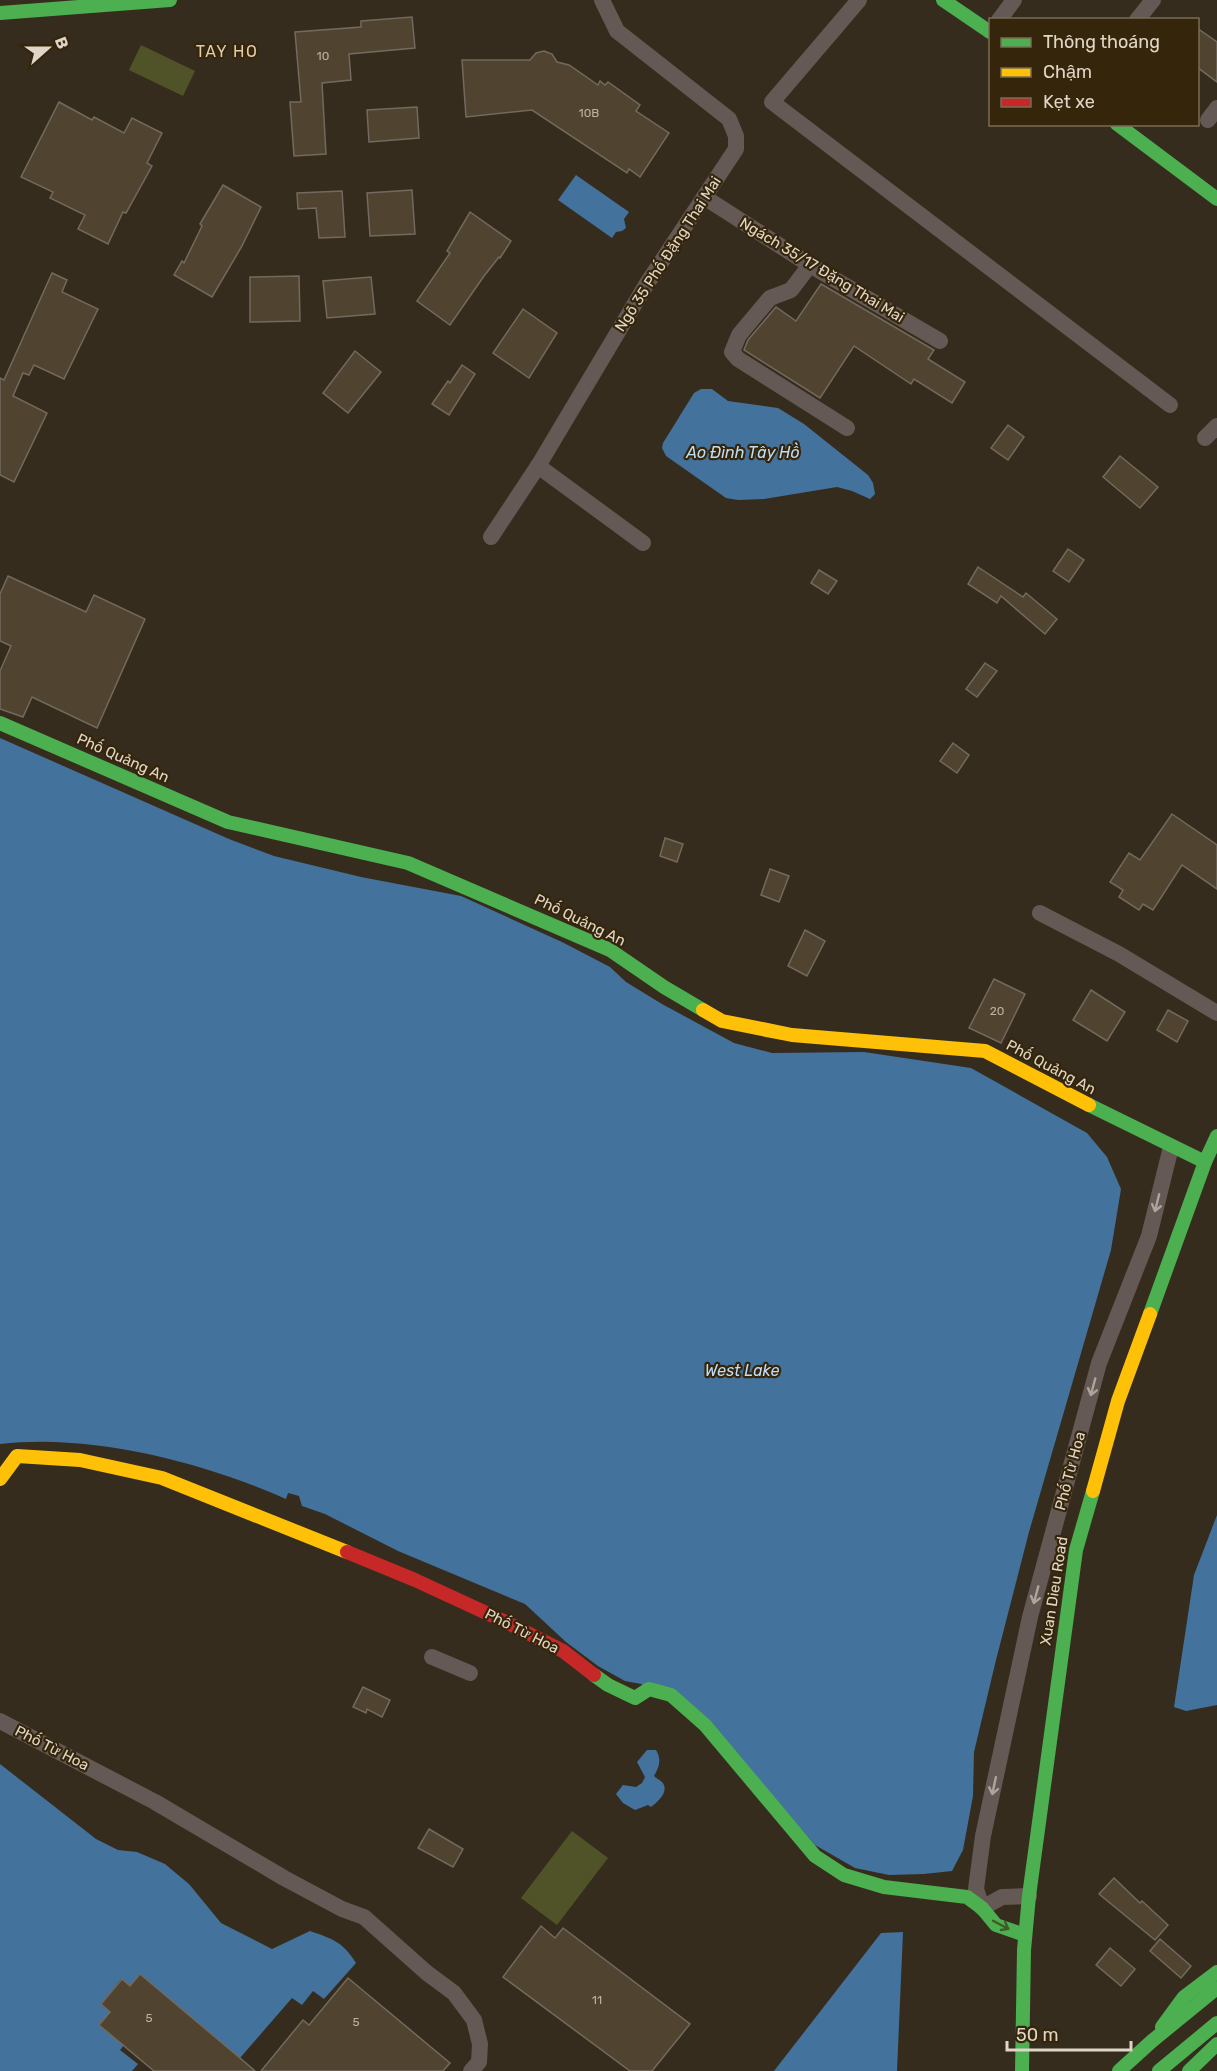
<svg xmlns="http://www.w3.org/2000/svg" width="1217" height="2071" font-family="Rubik,sans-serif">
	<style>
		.green { fill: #505327 }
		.water { fill: #43729c }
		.building { fill: #504431; stroke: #726a5e; stroke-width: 1.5 }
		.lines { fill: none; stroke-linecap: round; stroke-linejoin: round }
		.street { stroke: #645954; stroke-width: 16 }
		.fast { stroke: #4caf50; stroke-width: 14 }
		.slow { stroke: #ffc107; stroke-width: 14 }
		.jam { stroke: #c62828; stroke-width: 14 }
		.oneway { stroke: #aea499 }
		.oneway2 { stroke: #3e5c26 }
		.labels { text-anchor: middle; stroke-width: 4.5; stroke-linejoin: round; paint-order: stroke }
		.number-label { font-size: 12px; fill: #bcb2a2 }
		.street-label { font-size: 15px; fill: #e0d6c7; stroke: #35250a }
		.neighbourhood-label { font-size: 16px; letter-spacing: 1.5px; fill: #e1ccae; stroke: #35250a }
		.water-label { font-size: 16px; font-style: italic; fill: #bfddf8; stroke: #35250a }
	</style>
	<rect width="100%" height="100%" fill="#352c1e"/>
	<g class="green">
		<polygon points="141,45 195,71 183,96 129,70"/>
		<polygon points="572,1831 608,1858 557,1925 521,1898"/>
	</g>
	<g class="water">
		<polygon points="576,175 629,212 624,219 626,228 622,231 616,232 612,238 558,200"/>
		<polygon points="701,389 712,389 728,401 778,408 804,424 868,475 873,483 875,494 870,499 852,491 837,487 764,499 738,500 726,498 666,456 662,448 663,443 694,393"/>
		<path d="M0 738 229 839 274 856 361 877 461 896 562 942 610 967 626 982 662 1004 734 1043 772 1053 864 1052 971 1068 1087 1133 1107 1157 1121 1189 1111 1250 1029 1532 996 1660 974 1752 973 1796 963 1850 952 1871 924 1874 889 1875 855 1868 815 1845 721 1736 641 1684 625 1681 598 1666 566 1642 525 1604 398 1551 325 1514 302 1506 299 1496 288 1493 286 1499C203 1462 91 1433 0 1444Z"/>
		<polygon points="1217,1515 1217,1705 1186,1711 1174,1707 1194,1575"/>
		<path d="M647 1750H656C662 1760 659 1767 654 1776 657 1779 660 1780 662 1782 670 1791 658 1802 651 1807L648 1805 635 1810 623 1803 616 1794 623 1785 636 1787 642 1783 645 1777 637 1762Z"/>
		<path d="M0 1764 96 1839 118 1850 137 1852 165 1864 189 1884 221 1923 272 1949 310 1931C333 1939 343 1942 356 1963L324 1999 313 1991 302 2005 292 1998 240 2058 121 1979 101 2004 110 2012 100 2025 124 2045 120 2050 138 2064 132 2071H0Z"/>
		<polygon points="903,1932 897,2071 774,2071 881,1933"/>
	</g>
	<g class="building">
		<polygon points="412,17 415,48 349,54 351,80 322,83 326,154 294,156 290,102 301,102 295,32 361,27 361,21"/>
		<polygon points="1197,28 1217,42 1217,82 1197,67"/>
		<polygon points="544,51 552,54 557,62 569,65 598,85 600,81 605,85 608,82 640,105 636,111 669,133 640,177 629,169 627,173 532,110 466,117 462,60 530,60 536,53"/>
		<polygon points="59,102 92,120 94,117 124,133 132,118 162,133 147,163 152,166 126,213 123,212 108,244 78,229 85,215 50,198 53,192 21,177"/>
		<polygon points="417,107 419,138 369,142 367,110"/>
		<polygon points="223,185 261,207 242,246 212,297 174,275 182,261 184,263 202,226 200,224"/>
		<polygon points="412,190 415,234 370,236 367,193"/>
		<polygon points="342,191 345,237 319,238 316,208 298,209 297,193"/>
		<polygon points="470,212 511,241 500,258 499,257 484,276 450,325 417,301 450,253 447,251"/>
		<polygon points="52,273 67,280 62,292 98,309 64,379 34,365 29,375 23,373 13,396 47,413 14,482 0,475 0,378 4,380"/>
		<polygon points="299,276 300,321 250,322 250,277"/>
		<polygon points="371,277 375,314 327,318 323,281"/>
		<polygon points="821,284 934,350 928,359 965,382 952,403 914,379 911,384 854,346 820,398 744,350 748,340 776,307 796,321"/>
		<polygon points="523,309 557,333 529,378 493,353"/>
		<polygon points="355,351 381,372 348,413 323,393"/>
		<polygon points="462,365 475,374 449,415 432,404 448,381 450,383"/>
		<polygon points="1008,425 1024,437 1008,460 991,448"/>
		<polygon points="1120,456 1158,487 1140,508 1103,477"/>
		<polygon points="1068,549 1084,560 1069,582 1053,571"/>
		<polygon points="978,567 1023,597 1026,593 1057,619 1045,634 1001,596 997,603 968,584"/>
		<polygon points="819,570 837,581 828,594 811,583"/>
		<polygon points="8,576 86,612 94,595 145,619 97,728 32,697 23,717 0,709 0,671 11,646 0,641 0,594"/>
		<polygon points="985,663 997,671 977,697 966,689"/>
		<polygon points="953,743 969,755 957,773 940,761"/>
		<polygon points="1172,814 1217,845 1217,889 1182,865 1153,910 1143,904 1139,910 1119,897 1123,890 1110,882 1129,853 1140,860"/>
		<polygon points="665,838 683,844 677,862 660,856"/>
		<polygon points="770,869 789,876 779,902 761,895"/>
		<polygon points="805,930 825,941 807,976 788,966"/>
		<polygon points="994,979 1025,994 1001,1043 969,1028"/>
		<polygon points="1091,990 1125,1012 1107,1041 1073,1020"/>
		<polygon points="1168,1010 1188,1021 1177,1042 1157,1030"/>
		<polygon points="363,1687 390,1700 382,1717 367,1709 366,1713 353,1707"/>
		<polygon points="429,1829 463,1849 453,1867 418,1848"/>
		<polygon points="1114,1878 1140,1903 1142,1901 1168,1925 1155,1940 1099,1894"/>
		<polygon points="541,1926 555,1938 563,1928 690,2024 652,2071 630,2071 503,1977"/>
		<polygon points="1160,1939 1191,1966 1181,1978 1150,1951"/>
		<polygon points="1110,1948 1135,1969 1121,1986 1096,1965"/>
		<polygon points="140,1974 240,2058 255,2071 154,2071 99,2025 110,2012 101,2004 122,1979 130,1986"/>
		<polygon points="348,1978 450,2063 443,2071 261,2071 303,2020 309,2025"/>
	</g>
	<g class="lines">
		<g class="street">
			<polyline points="859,0 772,102 1170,405"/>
			<polyline points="999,20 1014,0"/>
			<polyline points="1137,20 1153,0"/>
			<polyline points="1208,120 1217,108"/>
			<polyline points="704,197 810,265 940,341"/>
			<polyline points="810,265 791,290 770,298 739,335 732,352 738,359 847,428"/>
			<polyline points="1205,438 1217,426"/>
			<polyline points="538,466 643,543"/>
			<polyline points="491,537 538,466 646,285 736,149 736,136 729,119 617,31 602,0"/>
			<polyline points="1040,913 1119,954 1217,1013"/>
			<polyline points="432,1657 470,1673"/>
			<polyline points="0,1721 155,1802 284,1878 342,1909 364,1917 427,1973 454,1993 474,2020 480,2044 479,2062 471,2071"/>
			<polyline points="1029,1896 1002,1897 982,1908 976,1889 983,1836 1030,1617 1099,1363 1149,1236 1171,1147"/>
		</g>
		<g class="fast">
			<polyline points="943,0 990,32"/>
			<polyline points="0,13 170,0"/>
			<polyline points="1117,124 1217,199"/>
			<polyline points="0,723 228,822 408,863 610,950 664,987 703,1010"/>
			<polyline points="1089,1105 1205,1162"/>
			<polyline points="1150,1314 1205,1162 1217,1136"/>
			<polyline points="594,1675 608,1685 635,1698 649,1689 671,1695 705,1725 815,1856 844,1875 884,1887 967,1897 982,1908 996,1925 1025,1935"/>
			<polyline points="1162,2027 1184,1997 1217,1972"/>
			<polyline points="1022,2071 1024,1950 1029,1896 1076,1550 1093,1491"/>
			<polyline points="1119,2071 1152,2041 1217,1988"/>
			<polyline points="1159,2071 1217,2023"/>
			<polyline points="1189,2071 1217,2044"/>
		</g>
		<g class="slow">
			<polyline points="703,1010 722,1021 792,1035 985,1051 1089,1105"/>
			<polyline points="0,1479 17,1456 80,1460 162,1478 347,1552"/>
			<polyline points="1093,1491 1118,1401 1150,1314"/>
		</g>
		<polyline class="jam" points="347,1552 415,1580 508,1623 563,1651 594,1675"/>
	</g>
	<defs><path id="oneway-shaft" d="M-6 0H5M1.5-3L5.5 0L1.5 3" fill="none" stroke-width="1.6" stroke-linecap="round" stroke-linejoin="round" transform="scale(1.5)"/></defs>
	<g class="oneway">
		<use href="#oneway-shaft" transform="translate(1157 1203) rotate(104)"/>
		<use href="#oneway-shaft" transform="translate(1093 1387) rotate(105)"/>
		<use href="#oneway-shaft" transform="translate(1036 1595) rotate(105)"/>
		<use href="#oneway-shaft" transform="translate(994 1786) rotate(102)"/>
	</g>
	<use class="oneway2" href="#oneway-shaft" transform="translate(1001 1925) rotate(28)"/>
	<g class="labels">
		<g class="number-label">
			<text x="323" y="60">10</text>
			<text x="589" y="117">10B</text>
			<text x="997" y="1015">20</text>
			<text x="597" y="2004">11</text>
			<text x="149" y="2022">5</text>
			<text x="356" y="2026">5</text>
		</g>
		<g class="street-label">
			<text transform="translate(668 254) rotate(-57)" y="5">Ngõ 35 Phố Đặng Thai Mai</text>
			<text transform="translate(822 270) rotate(31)" y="5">Ngách 35/17 Đặng Thai Mai</text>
			<text transform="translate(123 758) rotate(24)" y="5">Phố Quảng An</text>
			<text transform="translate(580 920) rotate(26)" y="5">Phố Quảng An</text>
			<text transform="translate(1051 1067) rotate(28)" y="5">Phố Quảng An</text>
			<text transform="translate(1070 1471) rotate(-75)" y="5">Phố Từ Hoa</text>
			<text transform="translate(1054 1591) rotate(-81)" y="5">Xuan Dieu Road</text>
			<text transform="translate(522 1631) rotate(27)" y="5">Phố Từ Hoa</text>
			<text transform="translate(52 1748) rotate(27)" y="5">Phố Từ Hoa</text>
		</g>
		<g class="neighbourhood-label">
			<text x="227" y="57">TAY HO</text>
		</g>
		<g class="water-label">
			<text x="743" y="458">Ao Đình Tây Hồ</text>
			<text x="742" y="1376">West Lake</text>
		</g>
	</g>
	<rect x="989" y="18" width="210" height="108" fill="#35250a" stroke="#796c56" stroke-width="1.5"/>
	<rect x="1001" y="38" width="30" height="9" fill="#4caf50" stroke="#796c56" stroke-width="1.5"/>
	<text x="1043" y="48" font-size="18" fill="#e0d6c7">Thông thoáng</text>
	<rect x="1001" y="68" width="30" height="9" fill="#ffc107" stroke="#796c56" stroke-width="1.5"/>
	<text x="1043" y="78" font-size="18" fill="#e0d6c7">Chậm</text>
	<rect x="1001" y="98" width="30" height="9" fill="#c62828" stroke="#796c56" stroke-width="1.5"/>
	<text x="1043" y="108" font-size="18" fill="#e0d6c7">Kẹt xe</text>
	<g transform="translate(48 48) rotate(69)" stroke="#35250a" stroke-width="4.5" paint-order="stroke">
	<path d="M0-4.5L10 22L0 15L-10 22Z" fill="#e0d6c7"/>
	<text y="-9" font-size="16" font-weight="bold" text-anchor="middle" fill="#e0d6c7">B</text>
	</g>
	<path d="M1007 2041v9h124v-9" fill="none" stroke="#e0d6c7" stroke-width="3"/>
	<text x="1016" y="2041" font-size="18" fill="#e0d6c7" stroke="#35250a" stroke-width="4.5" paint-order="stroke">50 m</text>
</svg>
